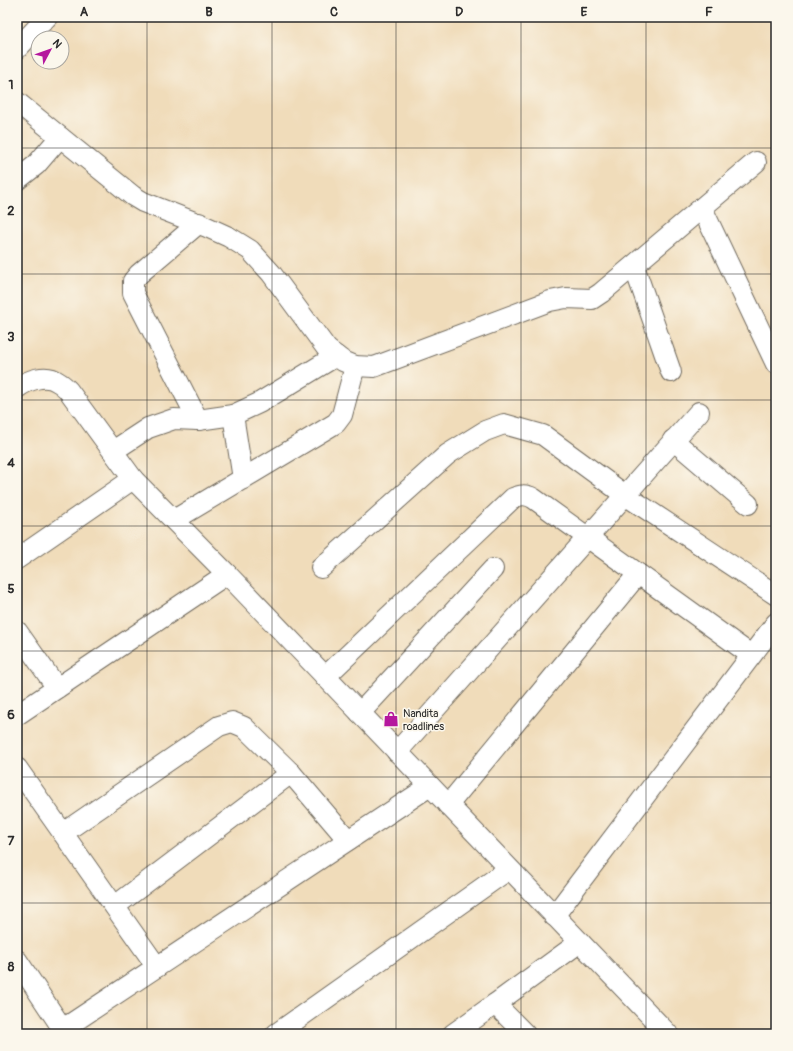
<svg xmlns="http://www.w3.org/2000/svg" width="793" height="1051" font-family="Pangolin,sans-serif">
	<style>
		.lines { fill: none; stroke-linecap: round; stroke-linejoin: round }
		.street-casing { stroke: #70695d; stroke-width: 22 }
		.street { stroke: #fff; stroke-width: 20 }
		.grid { fill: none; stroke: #2b2b2b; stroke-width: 1; stroke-opacity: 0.55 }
		.labels { text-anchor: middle; stroke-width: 3; stroke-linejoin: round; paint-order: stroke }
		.poi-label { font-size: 11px; fill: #2b2b2b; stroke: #fbf7ec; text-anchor: start }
		.neatline { fill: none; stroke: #2b2b2b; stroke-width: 1.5 }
		.grid-label { font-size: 13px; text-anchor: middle; font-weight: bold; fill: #2b2b2b }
	</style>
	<rect width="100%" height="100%" fill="#fbf7ec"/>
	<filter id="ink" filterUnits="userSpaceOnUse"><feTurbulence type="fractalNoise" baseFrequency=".025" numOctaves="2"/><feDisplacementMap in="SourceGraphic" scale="8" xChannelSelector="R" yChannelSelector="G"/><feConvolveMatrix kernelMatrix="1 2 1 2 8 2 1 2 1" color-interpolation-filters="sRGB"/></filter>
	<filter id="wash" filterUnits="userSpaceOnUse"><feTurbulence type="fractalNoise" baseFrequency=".012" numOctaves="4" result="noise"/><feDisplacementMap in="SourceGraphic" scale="16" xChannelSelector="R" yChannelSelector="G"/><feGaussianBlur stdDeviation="0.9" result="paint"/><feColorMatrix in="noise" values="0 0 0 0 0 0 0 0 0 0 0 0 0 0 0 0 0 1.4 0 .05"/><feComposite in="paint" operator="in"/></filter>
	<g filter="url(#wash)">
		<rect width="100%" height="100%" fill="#f0dcba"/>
	</g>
	<g filter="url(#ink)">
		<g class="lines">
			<defs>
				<g id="street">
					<polyline points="17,49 47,17"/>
					<polyline points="17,102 133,196 143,202 207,227 229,237 250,250 271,273 327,349 343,361 355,366 374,367 550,301 566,298 592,299 601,293 756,162"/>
					<polyline points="17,180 36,165 60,137"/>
					<polyline points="702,208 776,364"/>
					<polyline points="634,266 671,372"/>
					<path d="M17 388C28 380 46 373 58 382 62 384 65 387 68 390L133 479"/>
					<polyline points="233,415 243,479"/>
					<polyline points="198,420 133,293 133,281 139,274 199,223"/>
					<polyline points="673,440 748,504"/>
					<polyline points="113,451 148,428 174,419 198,420 233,415 259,403 336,356"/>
					<polyline points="174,520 336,423 342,415 355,366"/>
					<polyline points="17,559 133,479 227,574"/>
					<polyline points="321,568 448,454 485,431 504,424 543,435 625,495 776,595"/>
					<polyline points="17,631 57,688"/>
					<path d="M325 677 513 498C520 495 525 494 533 498L751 655"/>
					<polyline points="360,713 493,569"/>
					<polyline points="17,715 227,574 668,1034"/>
					<polyline points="397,752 699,412"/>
					<polyline points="17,768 157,967"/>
					<polyline points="448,805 638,574"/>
					<polyline points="63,833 219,726 232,722 244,727 291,773 348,840"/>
					<polyline points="115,906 291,773"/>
					<polyline points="554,916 776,623"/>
					<polyline points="17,960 66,1034"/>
					<polyline points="495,1004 580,942"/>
					<polyline points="63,1029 430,786"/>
					<polyline points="276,1034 509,869"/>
					<polyline points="453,1034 495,1004 525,1034"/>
				</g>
			</defs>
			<use href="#street" class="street-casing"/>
			<use href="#street" class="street"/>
		</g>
	</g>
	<path class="grid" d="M147 17V1034M272 17V1034M396 17V1034M521 17V1034M646 17V1034M17 148H776M17 274H776M17 400H776M17 526H776M17 651H776M17 777H776M17 903H776"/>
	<defs>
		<symbol id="shop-bare" viewBox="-9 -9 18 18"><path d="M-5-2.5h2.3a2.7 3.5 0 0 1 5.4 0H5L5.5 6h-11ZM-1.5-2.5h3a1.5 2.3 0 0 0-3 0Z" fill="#b5179e" stroke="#fbf7ec" stroke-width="2.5" paint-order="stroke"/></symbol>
	</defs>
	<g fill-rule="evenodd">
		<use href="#shop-bare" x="380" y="708" width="22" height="22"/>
	</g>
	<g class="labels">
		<g class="poi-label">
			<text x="403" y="717">Nandita<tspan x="403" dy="13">roadlines</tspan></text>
		</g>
	</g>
	<rect width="793" height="1051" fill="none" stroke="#fbf7ec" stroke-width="44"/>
	<g transform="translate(50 50) rotate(49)"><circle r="19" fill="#fbf7ec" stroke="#a8a59f"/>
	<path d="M0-3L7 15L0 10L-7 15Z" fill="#b5179e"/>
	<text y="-6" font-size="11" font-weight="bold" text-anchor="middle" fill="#2b2b2b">N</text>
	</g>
	<rect x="22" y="22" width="749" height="1007" class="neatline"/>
	<g class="grid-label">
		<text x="84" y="16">A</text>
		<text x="209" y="16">B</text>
		<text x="334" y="16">C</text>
		<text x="459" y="16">D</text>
		<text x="584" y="16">E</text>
		<text x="709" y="16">F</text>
		<text x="11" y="89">1</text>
		<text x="11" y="215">2</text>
		<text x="11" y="341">3</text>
		<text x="11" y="467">4</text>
		<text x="11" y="593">5</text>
		<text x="11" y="719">6</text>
		<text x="11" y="845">7</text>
		<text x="11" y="971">8</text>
	</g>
</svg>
